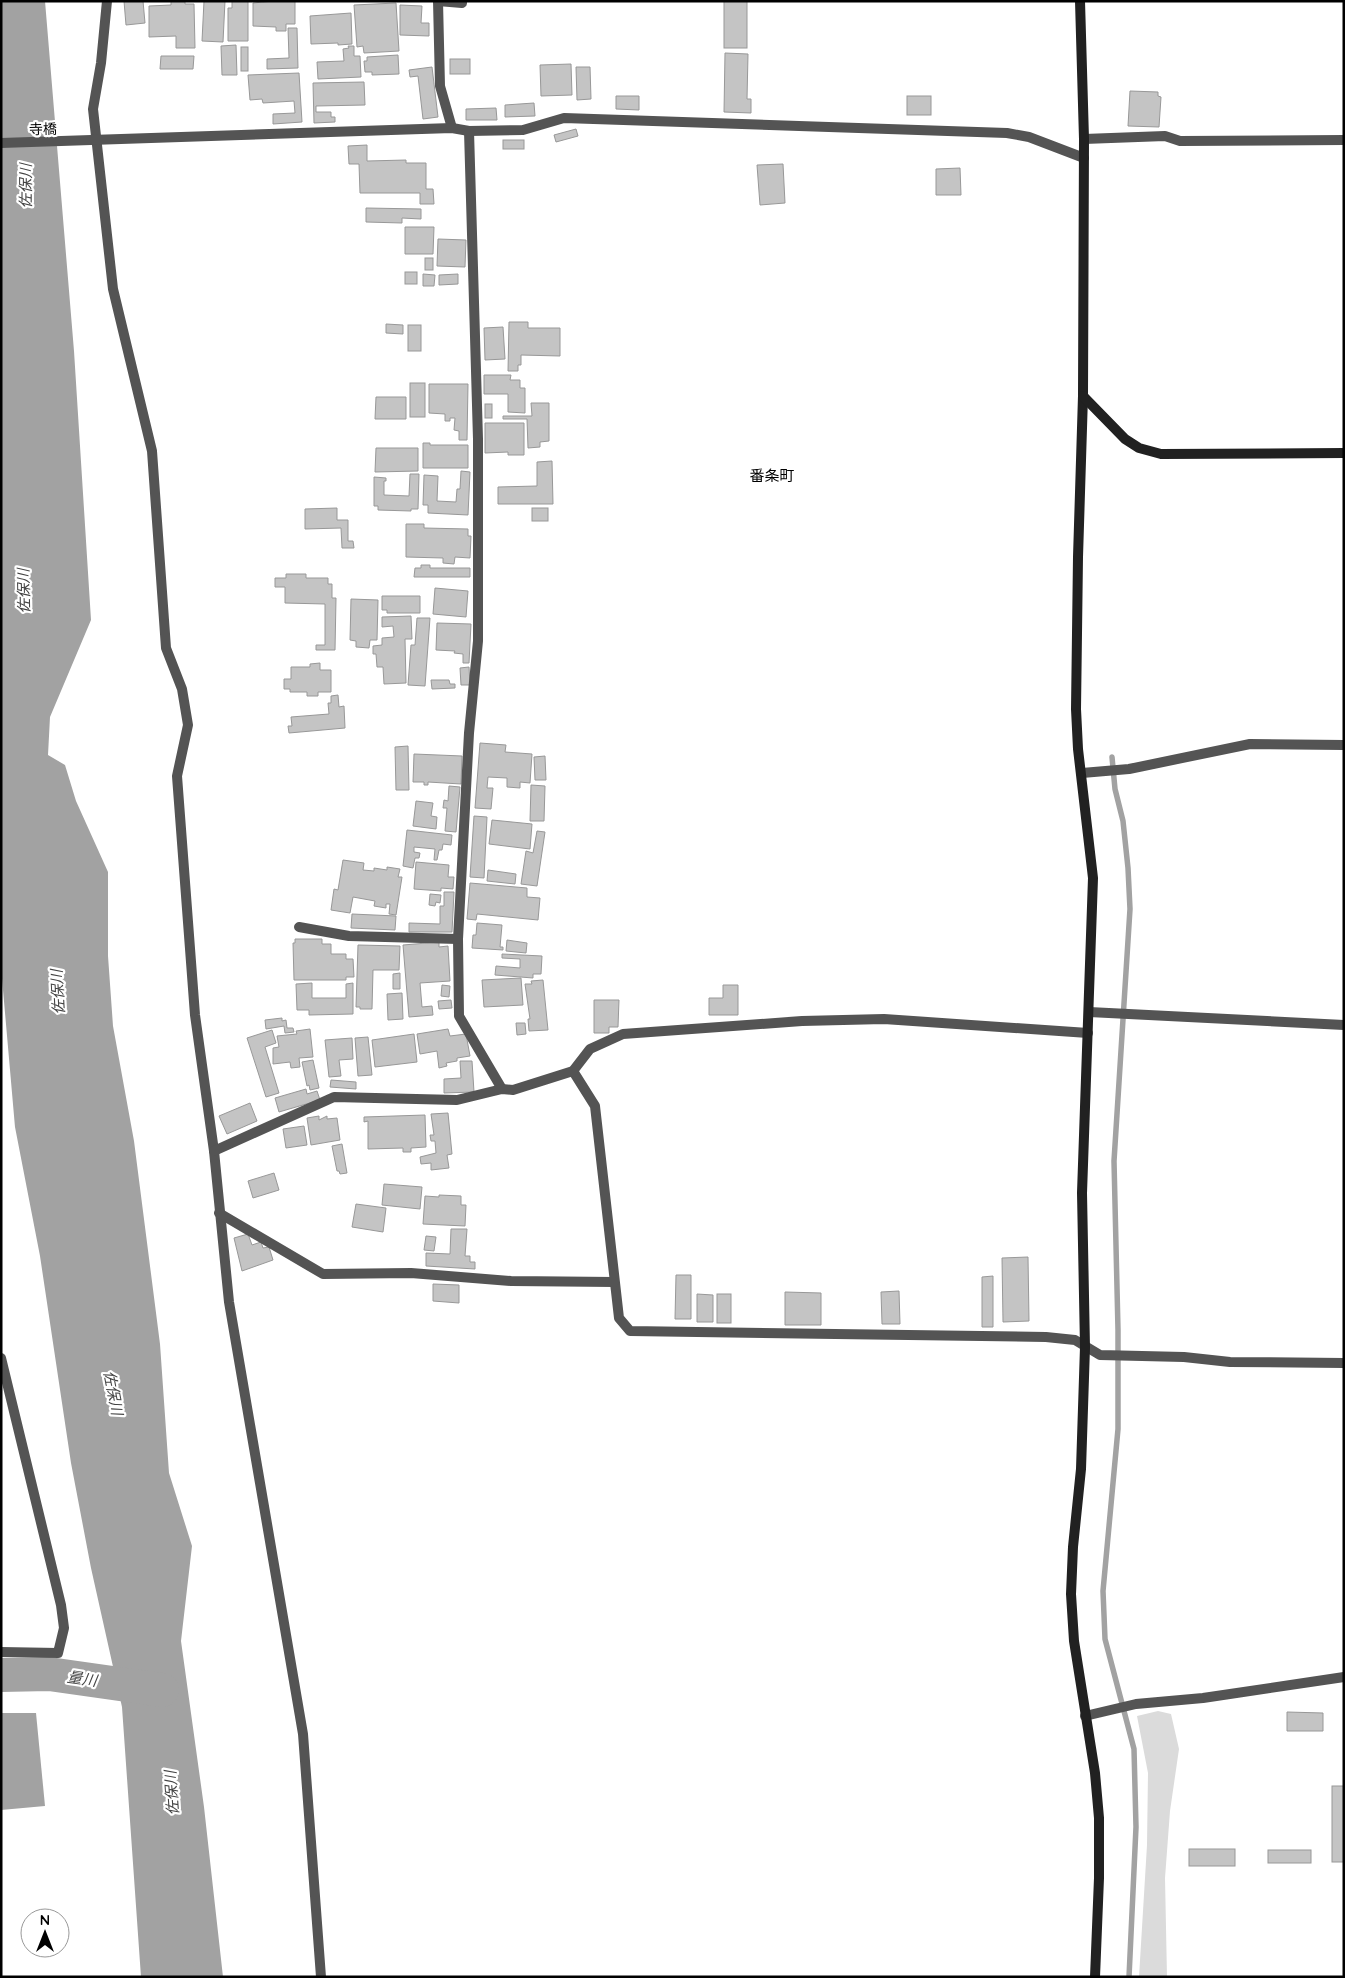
<svg xmlns="http://www.w3.org/2000/svg" width="1345" height="1978" font-family="Quicksand,'Noto Sans JP',sans-serif">
	<style>
		.green { fill: #dbdbdb }
		.water { fill: #a2a2a2 }
		.lines { fill: none; stroke-linecap: round; stroke-linejoin: round }
		.stream { stroke: #a2a2a2; stroke-width: 5.5 }
		.river { stroke: #a2a2a2; stroke-width: 34 }
		.building { fill: #c4c4c4; stroke: #989898 }
		.street { stroke: #545454; stroke-width: 10 }
		.secondary { stroke: #212121; stroke-width: 10 }
		.labels { text-anchor: middle; stroke-width: 4.5; stroke-linejoin: round; paint-order: stroke }
		.street-label { font-size: 14px; fill: #000; stroke: #fff }
		.water-label { font-size: 15px; font-style: italic; fill: #434343; stroke: #fff }
		.neighbourhood-label { font-size: 15px; fill: #000; stroke: #fff }
	</style>
	<rect width="100%" height="100%" fill="#fff"/>
	<polygon class="green" points="1158,1711 1171,1714 1179,1749 1170,1811 1165,1878 1167,1977 1139,1977 1147,1845 1148,1773 1137,1716"/>
	<g class="water">
		<polygon points="1,1 45,1 74,351 91,620 50,717 48,755 65,765 76,801 108,872 108,956 113,1026 134,1141 160,1344 169,1473 192,1546 181,1641 204,1807 223,1977 141,1977 122,1707 91,1568 71,1463 40,1256 15,1127 1,967"/>
		<polygon points="1,1713 36,1713 45,1806 1,1810"/>
	</g>
	<g class="lines">
		<polyline class="stream" points="1112,757 1115,789 1123,821 1128,868 1130,909 1114,1161 1118,1330 1118,1429 1103,1591 1105,1639 1134,1749 1136,1827 1129,1977"/>
		<polyline class="river" points="1,1675 49,1674 162,1690"/>
	</g>
	<g class="building">
		<polygon points="124,1 143,1 145,23 126,25"/>
		<polygon points="171,1 185,1 185,4 194,4 195,48 176,48 176,36 149,37 149,6 171,5"/>
		<polygon points="204,1 225,1 223,42 202,41"/>
		<polygon points="232,1 248,1 248,41 228,41 228,8 232,8"/>
		<polygon points="273,1 295,1 295,24 286,24 286,31 276,31 276,27 253,26 253,3"/>
		<rect x="724" y="1" width="23" height="47"/>
		<polygon points="396,3 399,51 364,53 363,46 357,47 354,5"/>
		<polygon points="400,5 422,6 421,23 429,23 429,36 400,35"/>
		<polygon points="351,13 352,44 338,45 338,43 311,44 310,16"/>
		<polygon points="288,28 297,28 298,68 267,69 267,59 289,58"/>
		<polygon points="236,45 237,75 222,75 221,46"/>
		<polygon points="348,46 354,46 354,56 360,56 361,77 318,79 317,62 344,61 343,49 349,48"/>
		<rect x="241" y="47" width="7" height="24"/>
		<polygon points="725,53 748,54 747,99 751,99 751,113 724,112"/>
		<polygon points="398,55 399,74 372,75 372,72 365,72 364,61 367,61 367,57"/>
		<polygon points="161,56 194,56 193,69 160,69"/>
		<rect x="450" y="59" width="20" height="15"/>
		<polygon points="571,64 572,95 541,96 540,65"/>
		<polygon points="432,67 438,117 423,119 418,76 410,77 409,70"/>
		<polygon points="576,67 590,67 591,99 577,100"/>
		<polygon points="299,73 302,122 273,124 273,114 295,113 294,101 263,103 262,99 250,100 248,75"/>
		<polygon points="364,82 365,105 316,106 316,112 331,112 331,117 335,117 335,122 314,123 313,83"/>
		<polygon points="1130,91 1158,92 1158,96 1161,97 1159,127 1128,126"/>
		<polygon points="616,96 639,96 639,110 616,109"/>
		<rect x="907" y="96" width="24" height="19"/>
		<polygon points="534,103 535,116 505,117 505,105"/>
		<polygon points="496,108 497,120 466,120 466,109"/>
		<polygon points="576,129 578,136 556,142 554,135"/>
		<rect x="503" y="140" width="21" height="9"/>
		<polygon points="367,145 367,161 406,160 406,163 426,163 426,189 433,189 434,204 420,204 420,193 360,193 359,164 349,164 348,146"/>
		<polygon points="783,164 785,203 760,205 757,165"/>
		<polygon points="960,168 961,195 936,195 936,169"/>
		<polygon points="366,208 421,209 421,219 402,218 402,223 366,222"/>
		<polygon points="405,227 434,227 433,254 405,254"/>
		<polygon points="438,239 466,240 465,267 437,266"/>
		<rect x="425" y="258" width="8" height="12"/>
		<rect x="405" y="272" width="12" height="12"/>
		<polygon points="423,274 435,275 434,286 423,286"/>
		<polygon points="458,274 458,284 439,285 439,275"/>
		<polygon points="509,322 528,322 528,328 560,328 560,356 521,355 521,365 518,365 518,371 508,371"/>
		<polygon points="386,324 403,325 403,334 386,333"/>
		<rect x="408" y="325" width="13" height="26"/>
		<polygon points="503,327 505,359 485,360 484,328"/>
		<polygon points="484,375 511,375 510,380 520,380 520,388 525,388 525,413 508,412 508,394 484,394"/>
		<rect x="410" y="383" width="15" height="34"/>
		<polygon points="429,384 468,384 467,440 459,440 459,431 454,430 455,418 450,418 450,421 445,421 445,414 429,413"/>
		<polygon points="376,397 406,397 406,419 375,419"/>
		<polygon points="531,403 549,403 549,441 540,442 540,447 528,448 527,419 503,419 503,416 532,416"/>
		<rect x="485" y="404" width="7" height="14"/>
		<polygon points="485,423 524,423 524,455 508,455 508,452 485,453"/>
		<polygon points="423,443 430,443 430,445 468,445 468,468 423,468"/>
		<polygon points="376,448 418,448 418,471 375,472"/>
		<polygon points="552,461 553,504 498,504 498,487 537,486 537,462"/>
		<polygon points="461,471 470,472 468,515 428,513 428,505 423,505 424,475 438,476 437,501 456,502 457,489 460,489"/>
		<polygon points="410,474 419,474 418,509 411,509 411,511 378,510 378,506 374,506 374,477 386,478 386,481 384,481 384,495 409,496"/>
		<polygon points="337,508 337,520 348,520 348,541 353,541 354,548 342,548 341,528 305,529 305,509"/>
		<rect x="532" y="508" width="16" height="13"/>
		<polygon points="406,524 424,524 424,528 468,529 468,536 471,536 470,558 455,557 454,564 443,563 443,558 406,557"/>
		<polygon points="421,565 430,565 430,568 470,568 470,577 414,577 415,568 421,568"/>
		<polygon points="286,574 306,574 306,578 328,578 328,584 332,584 332,598 336,598 335,650 316,650 316,645 325,645 325,604 285,603 285,587 275,587 275,578 286,578"/>
		<polygon points="435,588 468,591 466,617 433,614"/>
		<polygon points="382,596 420,596 420,613 387,613 387,610 382,610"/>
		<polygon points="351,599 378,600 377,640 370,640 369,648 356,647 356,641 350,640"/>
		<polygon points="411,616 412,639 405,639 406,683 384,684 383,667 377,667 376,654 373,654 373,646 382,645 382,638 394,637 393,626 382,627 382,617"/>
		<polygon points="417,618 430,618 425,686 408,685 411,645 415,645"/>
		<polygon points="437,623 471,624 469,663 463,663 463,654 454,653 455,651 436,650"/>
		<polygon points="320,663 320,670 331,670 331,692 318,692 318,696 307,696 307,692 290,692 290,689 284,689 284,679 291,679 291,667 310,667 310,664"/>
		<polygon points="469,667 470,685 461,685 460,668"/>
		<polygon points="431,680 449,680 450,684 455,684 455,688 432,689"/>
		<polygon points="338,695 339,707 344,706 345,728 289,733 288,726 292,726 291,717 329,714 328,703 331,703 331,696"/>
		<polygon points="480,743 506,745 505,752 532,754 530,783 520,782 520,788 507,787 507,778 488,777 487,788 493,788 491,809 475,808"/>
		<polygon points="408,746 409,790 396,790 395,747"/>
		<polygon points="414,754 462,756 461,784 428,782 428,785 424,785 424,782 413,782"/>
		<polygon points="545,756 546,780 535,780 534,757"/>
		<polygon points="531,785 545,786 544,821 530,821"/>
		<polygon points="449,786 460,787 456,832 445,831 447,808 443,808 444,800 448,801"/>
		<polygon points="416,801 433,803 431,816 437,817 436,829 413,826"/>
		<polygon points="474,816 487,817 484,878 470,877"/>
		<polygon points="492,820 532,824 530,849 489,844"/>
		<polygon points="407,830 452,835 451,845 443,844 442,850 439,850 437,860 434,860 435,849 414,847 414,852 420,853 419,858 415,858 413,868 403,866"/>
		<polygon points="537,831 545,832 537,886 521,884 526,851 533,853"/>
		<polygon points="343,860 364,863 363,870 374,871 374,868 387,870 387,867 400,869 398,877 402,877 396,915 389,914 390,904 386,904 386,908 374,906 375,901 353,897 350,913 331,910 334,889 338,890"/>
		<polygon points="416,862 449,865 448,877 454,877 453,889 441,888 441,891 414,889"/>
		<polygon points="488,870 516,874 515,884 487,881"/>
		<polygon points="470,883 527,888 527,897 540,898 538,920 477,914 476,920 467,919"/>
		<polygon points="444,892 454,892 452,932 409,932 409,923 440,924 440,906 444,906"/>
		<polygon points="430,894 441,895 440,903 436,902 435,906 429,905"/>
		<polygon points="352,914 396,916 395,930 351,928"/>
		<polygon points="477,923 502,925 500,947 503,947 503,950 472,948 473,935 476,935"/>
		<polygon points="295,939 322,939 322,944 331,944 331,954 346,954 346,959 353,959 354,977 346,977 346,980 294,980 293,943 295,943"/>
		<polygon points="507,940 527,943 526,953 506,951"/>
		<polygon points="439,942 439,947 448,946 450,981 420,983 422,1007 432,1006 433,1015 409,1017 403,945"/>
		<polygon points="358,945 400,946 399,970 373,970 372,1009 360,1009 360,1007 356,1007"/>
		<polygon points="502,954 542,956 541,974 533,974 533,978 495,975 496,966 520,968 520,959 502,958"/>
		<polygon points="400,973 400,989 393,989 393,974"/>
		<polygon points="521,978 523,1005 484,1007 482,980"/>
		<polygon points="543,980 548,1030 529,1031 528,1019 530,1019 525,984 532,984 531,981"/>
		<polygon points="312,983 312,998 346,998 346,984 353,983 353,1014 309,1015 309,1010 297,1010 296,984"/>
		<polygon points="442,985 450,986 449,997 441,996"/>
		<polygon points="723,985 738,985 738,1015 709,1015 709,998 723,998"/>
		<polygon points="402,993 403,1019 388,1020 387,994"/>
		<polygon points="451,1000 452,1008 439,1009 438,1001"/>
		<polygon points="594,1000 619,1000 618,1027 609,1027 609,1033 594,1033"/>
		<polygon points="282,1018 282,1021 286,1020 287,1028 293,1028 294,1032 285,1033 284,1026 266,1029 265,1020"/>
		<polygon points="516,1023 525,1023 526,1034 517,1035"/>
		<polygon points="310,1029 313,1057 299,1058 300,1067 291,1068 290,1062 273,1064 273,1048 279,1047 277,1036 297,1034 296,1031"/>
		<polygon points="448,1029 450,1036 466,1034 470,1056 457,1058 457,1061 446,1063 447,1066 439,1068 437,1051 420,1054 417,1034"/>
		<polygon points="272,1030 276,1043 265,1047 279,1093 266,1097 247,1038"/>
		<polygon points="414,1034 417,1062 375,1067 372,1040"/>
		<polygon points="368,1037 372,1075 358,1076 355,1038"/>
		<polygon points="352,1038 353,1059 339,1060 341,1076 329,1077 325,1040"/>
		<polygon points="313,1060 319,1088 310,1090 309,1085 307,1086 302,1062"/>
		<polygon points="460,1061 472,1061 474,1092 444,1093 444,1079 461,1078"/>
		<polygon points="331,1080 356,1082 356,1089 330,1087"/>
		<polygon points="306,1089 307,1094 317,1091 320,1100 279,1112 275,1098"/>
		<polygon points="250,1103 257,1121 227,1134 219,1116"/>
		<polygon points="448,1113 452,1154 447,1155 449,1168 431,1170 431,1163 421,1164 420,1157 436,1153 435,1141 431,1141 430,1135 434,1135 431,1114"/>
		<polygon points="425,1115 426,1147 411,1148 411,1152 403,1152 403,1148 368,1149 368,1121 364,1122 364,1117"/>
		<polygon points="319,1116 319,1120 327,1116 327,1119 337,1118 340,1140 311,1145 307,1118"/>
		<polygon points="304,1126 307,1145 286,1148 283,1129"/>
		<polygon points="342,1144 347,1173 340,1174 339,1171 337,1171 332,1146"/>
		<polygon points="274,1173 279,1190 253,1198 248,1181"/>
		<polygon points="384,1184 422,1187 420,1209 382,1205"/>
		<polygon points="439,1195 461,1196 461,1205 466,1205 465,1226 423,1224 425,1196 439,1197"/>
		<polygon points="356,1204 386,1208 383,1232 352,1227"/>
		<polygon points="451,1229 467,1229 465,1256 470,1256 470,1262 475,1262 475,1269 426,1266 426,1253 450,1254"/>
		<polygon points="248,1234 252,1245 261,1242 263,1248 269,1247 273,1260 242,1271 234,1238"/>
		<polygon points="426,1236 436,1237 434,1251 424,1250"/>
		<polygon points="1028,1257 1029,1321 1003,1322 1002,1258"/>
		<polygon points="676,1275 691,1275 691,1319 675,1319"/>
		<polygon points="993,1276 993,1327 982,1327 982,1277"/>
		<polygon points="433,1284 459,1285 459,1303 433,1301"/>
		<polygon points="899,1291 900,1324 882,1324 881,1292"/>
		<polygon points="785,1292 821,1293 821,1325 785,1325"/>
		<polygon points="697,1294 713,1295 713,1322 697,1322"/>
		<rect x="717" y="1294" width="14" height="29"/>
		<polygon points="1287,1712 1323,1713 1323,1731 1287,1731"/>
		<rect x="1332" y="1786" width="12" height="76"/>
		<rect x="1189" y="1849" width="46" height="17"/>
		<rect x="1268" y="1850" width="43" height="13"/>
	</g>
	<g class="lines">
		<g class="street">
			<polyline points="107,1 101,63 93,109 113,289 152,451 166,648 182,689 188,725 177,776 195,1015 214,1151 229,1302 303,1734 321,1977"/>
			<polyline points="438,1 440,86 452,128"/>
			<polyline points="438,1 462,3 462,1"/>
			<polyline points="469,131 478,439 478,641 469,733 458,939 459,1016 502,1089"/>
			<polyline points="1084,139 1165,136 1180,141 1344,140"/>
			<polyline points="1,143 452,128 469,131 523,130 564,118 1007,133 1029,137 1084,158"/>
			<polyline points="1082,773 1129,769 1250,744 1344,745"/>
			<polyline points="299,927 349,936 458,939"/>
			<polyline points="1089,1012 1344,1025"/>
			<polyline points="573,1071 595,1106 619,1318 630,1331 1046,1337 1075,1340 1100,1355 1184,1357 1230,1362 1344,1363"/>
			<polyline points="214,1151 334,1097 457,1100 502,1089 513,1090 573,1071 590,1049 623,1034 802,1021 884,1019 1088,1033"/>
			<polyline points="219,1213 323,1274 411,1273 511,1281 614,1282"/>
			<polyline points="1,1358 61,1605 64,1628 58,1653 1,1652"/>
			<polyline points="1085,1716 1136,1704 1203,1698 1344,1677"/>
		</g>
		<g class="secondary">
			<polyline points="1080,1 1084,139 1083,396 1078,557 1076,709 1078,749 1093,878 1082,1193 1085,1347 1081,1469 1073,1547 1071,1594 1074,1641 1095,1773 1099,1818 1099,1878 1095,1977"/>
			<polyline points="1083,396 1125,439 1139,448 1161,454 1344,453"/>
		</g>
	</g>
	<g class="labels">
		<g class="street-label">
			<text transform="translate(43 129) rotate(-1)" y="5">寺橋</text>
		</g>
		<g class="water-label">
			<text transform="translate(26 186) rotate(-90)" y="5">佐保川</text>
			<text transform="translate(24 591) rotate(-91)" y="5">佐保川</text>
			<text transform="translate(58 992) rotate(-93)" y="5">佐保川</text>
			<text transform="translate(113 1393) rotate(79)" y="5">佐保川</text>
			<text transform="translate(82 1679) rotate(8)" y="5">量川</text>
			<text transform="translate(172 1793) rotate(-94)" y="5">佐保川</text>
		</g>
		<g class="neighbourhood-label">
			<text x="772" y="481">番条町</text>
		</g>
	</g>
	<rect width="1345" height="1978" fill="none" stroke="#000000" stroke-width="5"/>
	<g transform="translate(45 1933)"><circle r="24" fill="#ffffff" stroke="#999999"/>
	<path d="M0-4L9 19L0 12L-9 19Z" fill="#000000"/>
	<text y="-8" font-size="14" font-weight="bold" text-anchor="middle" fill="#000000">N</text>
	</g>
</svg>
